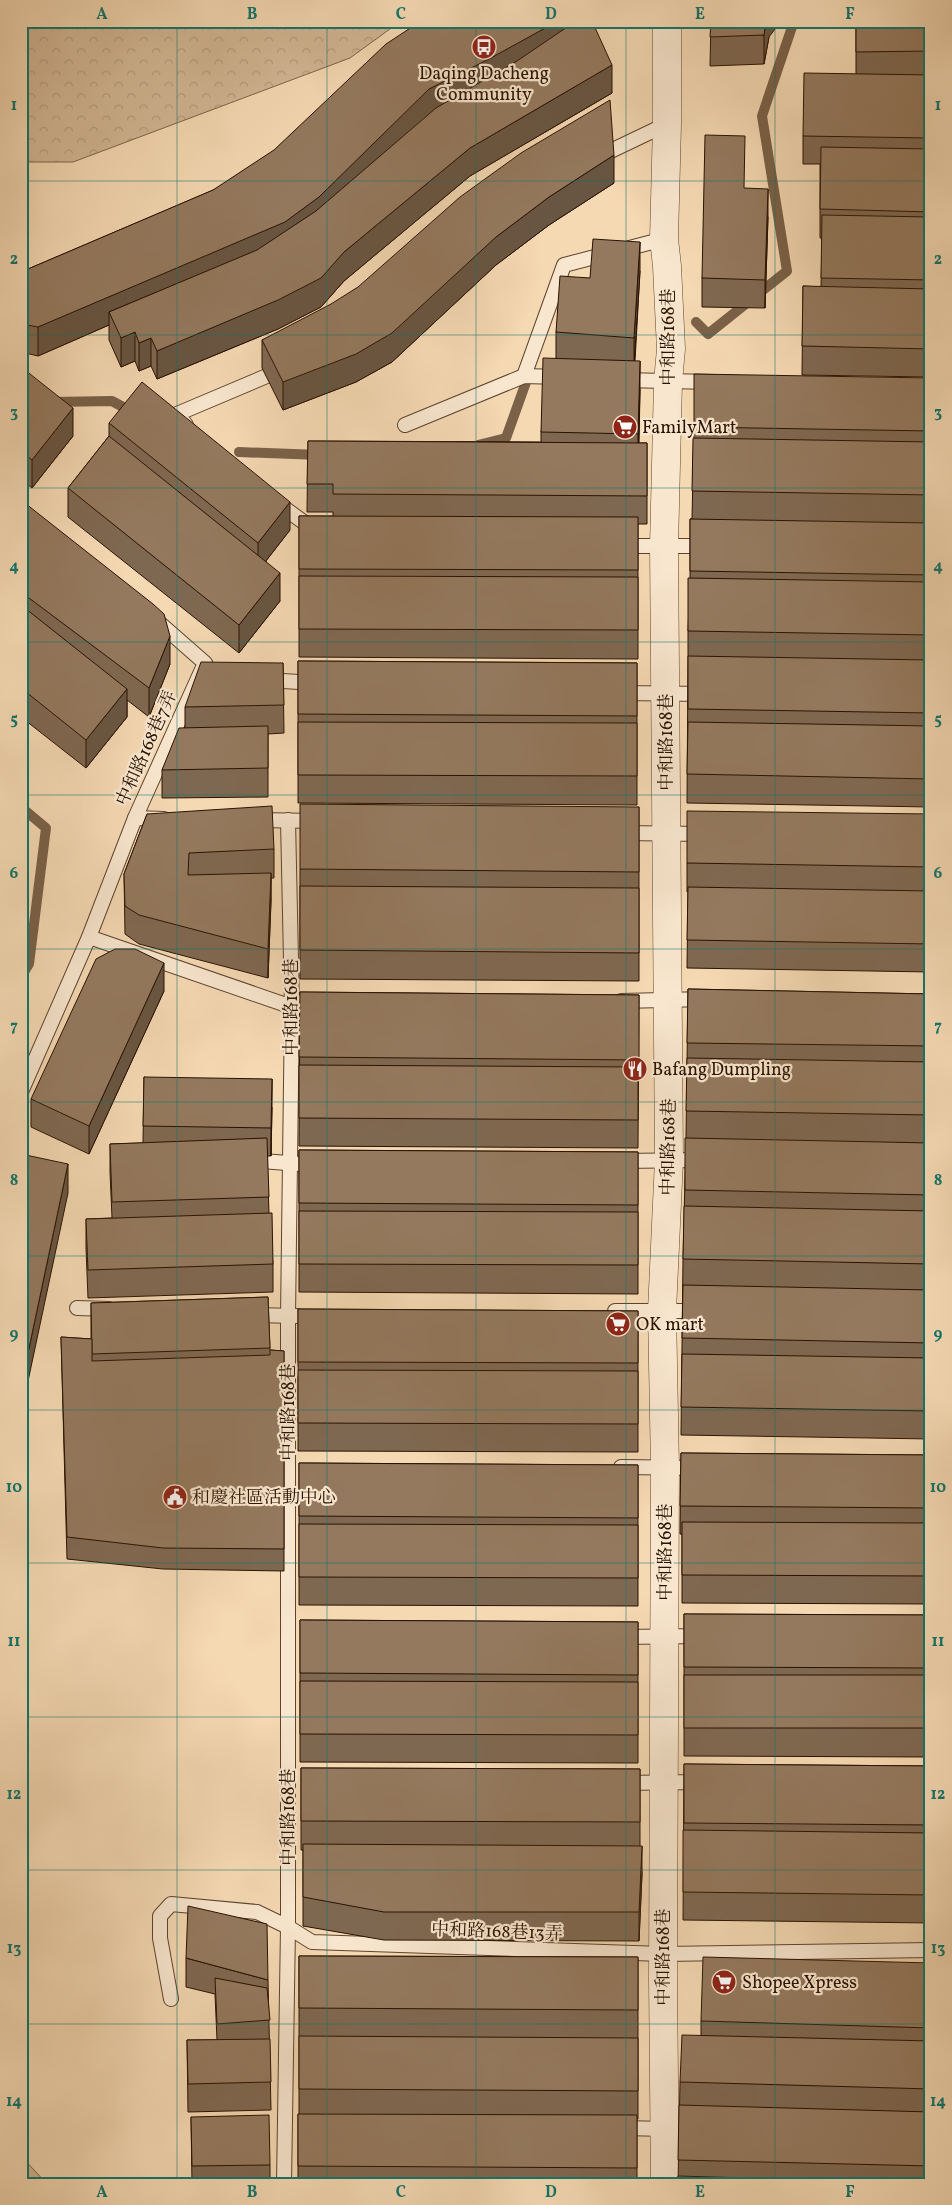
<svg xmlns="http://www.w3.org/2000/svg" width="952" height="2205" font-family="Vollkorn,'Noto Serif TC',serif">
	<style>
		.forest { fill: url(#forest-crowns); stroke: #7e644c }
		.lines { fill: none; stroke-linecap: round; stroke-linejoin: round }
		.stream { stroke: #7a6148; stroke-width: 10 }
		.lane-casing { stroke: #5d442e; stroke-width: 16 }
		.street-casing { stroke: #5d442e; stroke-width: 29 }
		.lane { stroke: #f8e6ce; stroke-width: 14 }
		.street { stroke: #f8e6ce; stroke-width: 28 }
		.wall { fill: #7f6851; stroke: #2a1202 }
		.shaded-wall { fill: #685542; stroke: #2a1202 }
		.building { fill: #94795e; stroke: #2a1202 }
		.grid { fill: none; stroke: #0f766e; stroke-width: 1; stroke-opacity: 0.55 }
		.labels { text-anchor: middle; stroke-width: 4.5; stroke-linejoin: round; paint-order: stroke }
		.poi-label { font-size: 18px; fill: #2a1202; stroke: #f8e6ce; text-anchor: start }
		.street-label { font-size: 18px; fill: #2a1202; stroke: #f8e6ce }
		.neatline { fill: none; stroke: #0f766e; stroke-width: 2 }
		.grid-label { font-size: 16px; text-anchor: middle; font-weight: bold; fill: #0f766e }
	</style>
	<defs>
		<pattern id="forest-crowns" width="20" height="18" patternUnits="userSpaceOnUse" patternTransform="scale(1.25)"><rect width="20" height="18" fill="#d2b795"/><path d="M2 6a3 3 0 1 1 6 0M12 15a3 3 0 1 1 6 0" fill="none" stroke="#b49c7f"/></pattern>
	</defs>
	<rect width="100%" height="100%" fill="#f5d9b3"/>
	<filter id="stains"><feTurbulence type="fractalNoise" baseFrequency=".004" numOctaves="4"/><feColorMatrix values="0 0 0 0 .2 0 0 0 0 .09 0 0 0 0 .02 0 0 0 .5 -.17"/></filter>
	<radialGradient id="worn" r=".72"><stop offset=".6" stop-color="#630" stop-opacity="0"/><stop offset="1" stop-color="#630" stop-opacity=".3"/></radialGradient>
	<g class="forest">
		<polygon points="21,21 401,21 350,58 73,162 21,162"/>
		<polygon points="21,2156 47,2184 21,2184"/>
	</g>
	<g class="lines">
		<g class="stream">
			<polyline points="696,322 708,334 787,271 762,116 794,21"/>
			<polyline points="52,402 112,401 134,413"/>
			<polyline points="478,445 506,438 530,371"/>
			<polyline points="239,452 320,455"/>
			<polyline points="21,807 46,828 29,964 21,977"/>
		</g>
		<defs>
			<g id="lane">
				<polyline points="598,157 667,124"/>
				<polyline points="524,376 564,265 664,239"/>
				<polyline points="622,380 713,382"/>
				<polyline points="186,425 177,414 281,370"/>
				<polyline points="405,425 524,376 560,377"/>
				<polyline points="276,502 313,529"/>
				<polyline points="621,546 707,546"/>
				<polyline points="266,680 316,683"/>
				<polyline points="620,693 706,694"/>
				<polyline points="135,818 164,819"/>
				<polyline points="255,820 319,821"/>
				<polyline points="620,833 706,834"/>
				<polyline points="89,937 292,1007 299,1007"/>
				<polyline points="621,1001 707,999"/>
				<polyline points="21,1092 89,937 135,818 205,663 156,620"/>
				<polyline points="249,1160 300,1164"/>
				<polyline points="621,1161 702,1160"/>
				<polyline points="77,1308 109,1309"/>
				<polyline points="615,1311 701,1311"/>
				<polyline points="251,1315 297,1316"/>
				<polyline points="621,1467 700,1468"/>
				<polyline points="622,1637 703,1636"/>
				<polyline points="621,1783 702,1782"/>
				<polyline points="171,1999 160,1938 160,1916 171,1904 257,1912 288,1927 312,1942 663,1954 931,1950"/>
				<polyline points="620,2128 669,2129"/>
				<polyline points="284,2184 288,1927 288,1316 292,1007 288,820"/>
			</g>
			<polyline id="street" points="665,2184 663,1978 665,1468 662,1311 669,1160 664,547 668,382 671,349 667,266 664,239 667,124 667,21"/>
		</defs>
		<use href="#lane" class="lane-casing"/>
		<use href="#street" class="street-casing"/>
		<use href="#lane" class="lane"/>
		<use href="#street" class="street"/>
	</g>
	<g class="wall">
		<polygon points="610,21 595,29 612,93 470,176 344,281 321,307 278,329 157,379 151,366 139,371 135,361 121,367 109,340 109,325 38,356 21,352 21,272"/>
		<polygon points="711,21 769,37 764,64 710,66"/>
		<polygon points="856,21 931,21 931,377 802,375 803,286 821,287 822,238 820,238 820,164 803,164 803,136 856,74"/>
		<polygon points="614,183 549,225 496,265 392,362 356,382 283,410 262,368 262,340"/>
		<polygon points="745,188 768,217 765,308 702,307 702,278"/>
		<polygon points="640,271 635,361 640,390 639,443 647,443 647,524 638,524 638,659 299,657 299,516 333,516 333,512 307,512 308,441 541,442 541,432 556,359 556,332 590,278"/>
		<polygon points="21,375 73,436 32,488 21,479"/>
		<polygon points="931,378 931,807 687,803 688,659 688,631 690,578 690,519 692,519 694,427"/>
		<polygon points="109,423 290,530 266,561 280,601 239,653 68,517 68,488 109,436"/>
		<polygon points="21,500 170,664 149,717 127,700 127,717 86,768 21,717"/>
		<polygon points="298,661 637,663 637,805 298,803"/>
		<polygon points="283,663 284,733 268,734 268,797 162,798 162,770 185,727 185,707"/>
		<polygon points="639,807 639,981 300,979 300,869"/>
		<polygon points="147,814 274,849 274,878 271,878 271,901 268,978 139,944 125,934 124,874"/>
		<polygon points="931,814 931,972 687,968 688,892 687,892 687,863"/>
		<polygon points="688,989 931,994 931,1439 681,1435 683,1259 686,1138"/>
		<polygon points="164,991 89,1154 31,1127 31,1099"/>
		<polygon points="300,992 639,995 638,1148 299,1146"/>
		<polygon points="144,1077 272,1107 271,1156 267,1156 269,1213 273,1264 273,1292 88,1298 86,1248 86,1219 112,1218 110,1172 110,1144 143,1143"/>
		<polygon points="299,1150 638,1152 638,1294 299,1292"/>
		<polygon points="268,1297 270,1350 284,1351 284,1571 163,1569 67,1559 61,1337 91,1339 91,1303"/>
		<polygon points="298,1309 638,1311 638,1452 298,1451"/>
		<polygon points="681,1453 931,1455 931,1604 682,1603 682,1534 680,1534"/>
		<polygon points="299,1463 638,1465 638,1606 299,1605"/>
		<polygon points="684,1614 931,1615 931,1757 684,1756"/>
		<polygon points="300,1620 638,1622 638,1763 300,1762"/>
		<polygon points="684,1764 931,1766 931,1923 683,1920"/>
		<polygon points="301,1768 640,1769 640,1846 642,1874 639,1941 384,1940 303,1926 303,1850 301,1850"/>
		<polygon points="299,1956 638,1957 638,2119 637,2119 637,2179 638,2184 298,2184 298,2114 299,2114"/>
		<polygon points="186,1958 268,1980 271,2110 188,2112 187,2040 217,2040 215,1994 186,1987"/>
		<polygon points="931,1963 931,2184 678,2184 680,2082 701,2035 701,2021"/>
		<polygon points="191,2117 270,2165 270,2183 274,2184 192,2184"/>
	</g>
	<g class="shaded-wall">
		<polygon points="558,21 610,21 489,87 319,225 109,312 109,325 38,356 38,327 429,89"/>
		<polygon points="766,21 781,21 769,37 764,64 764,35"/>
		<polygon points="612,65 612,93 470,176 344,281 321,307 278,329 157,379 157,351 344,252 470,148"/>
		<polygon points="614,155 614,183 549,225 496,265 392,362 356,382 283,410 283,382 496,237 549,197"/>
		<polygon points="768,189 768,217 765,308 765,280"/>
		<polygon points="640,242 640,271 634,366 634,338"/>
		<polygon points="135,332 135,361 121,367 121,338"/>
		<polygon points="151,338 151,366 139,371 139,343"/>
		<polygon points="640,361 640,390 638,463 638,434"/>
		<polygon points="73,408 73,436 32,488 32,460"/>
		<polygon points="290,502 290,530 258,571 258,543"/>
		<polygon points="280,573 280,601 239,653 239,625"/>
		<polygon points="170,636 170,664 149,717 149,688"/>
		<polygon points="127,689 127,717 86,768 86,740"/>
		<polygon points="271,873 271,901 268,978 268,949"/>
		<polygon points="164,963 164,991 89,1154 89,1126"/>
		<polygon points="272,1079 272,1107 271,1156 271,1128"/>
		<polygon points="68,1164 68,1193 21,1414 21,1386"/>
		<polygon points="642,1846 642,1874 639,1941 639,1912"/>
	</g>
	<g class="building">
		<polygon points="421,21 558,21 489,59 429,89 319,197 285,222 38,327 21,324 21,272 213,190 274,150 386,44"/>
		<polygon points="576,21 592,21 612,65 470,148 344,252 321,278 278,300 157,351 151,338 139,343 135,332 121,338 109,312 257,250 316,211 436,108 517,61"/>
		<polygon points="711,21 766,21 764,35 710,37"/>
		<polygon points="856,21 931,21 931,51 856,52"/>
		<polygon points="804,73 931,75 931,138 803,136"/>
		<polygon points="610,100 614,155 549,197 496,237 392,333 356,354 283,382 262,340 331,304 358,287 460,197 521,153"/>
		<polygon points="705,135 745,136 744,188 768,189 765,280 702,278"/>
		<polygon points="821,147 931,149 931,212 820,209"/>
		<polygon points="822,215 931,217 931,280 821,278"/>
		<polygon points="593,239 640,242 634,338 556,332 560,276 590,278"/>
		<polygon points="803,286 931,289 931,349 802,346"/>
		<polygon points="543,358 640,361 638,434 541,432"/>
		<polygon points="25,370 73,408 32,460 21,451 21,375"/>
		<polygon points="694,374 931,378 931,431 694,427"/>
		<polygon points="142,382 290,502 258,543 109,423"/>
		<polygon points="109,436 280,573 239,625 68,488"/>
		<polygon points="693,438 931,442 931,495 692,491"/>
		<polygon points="308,441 647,443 647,496 333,494 333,484 307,484"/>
		<polygon points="21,500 153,604 164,614 170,636 149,688 21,592"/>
		<polygon points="299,516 638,517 638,570 299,569"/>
		<polygon points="690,519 931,523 931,575 690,571"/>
		<polygon points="299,576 638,577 638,630 299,629"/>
		<polygon points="688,578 931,582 931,635 688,631"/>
		<polygon points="21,605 127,689 86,740 21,688"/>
		<polygon points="688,656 931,660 931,713 688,709"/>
		<polygon points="298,661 637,663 637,716 298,714"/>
		<polygon points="201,662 283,663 284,705 185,707"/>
		<polygon points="298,722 637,723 637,776 298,775"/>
		<polygon points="688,722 931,726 931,779 687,774"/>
		<polygon points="268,726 268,768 162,770 179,728"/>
		<polygon points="300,804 639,807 639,872 300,869"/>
		<polygon points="272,806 274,849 189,853 188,875 271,873 268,949 139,915 125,906 124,874 147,814"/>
		<polygon points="687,811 931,814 931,867 687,863"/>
		<polygon points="300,886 639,888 639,953 300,950"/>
		<polygon points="688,887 931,891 931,944 687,940"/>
		<polygon points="115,949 135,949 164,963 89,1126 31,1099 96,959"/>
		<polygon points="688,989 931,994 931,1046 687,1043"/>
		<polygon points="300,992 639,995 639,1060 299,1057"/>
		<polygon points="687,1058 931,1062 931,1115 686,1111"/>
		<polygon points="299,1065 638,1067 638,1120 299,1118"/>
		<polygon points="144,1077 272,1079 271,1128 143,1126"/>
		<polygon points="267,1138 269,1197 112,1202 110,1144"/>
		<polygon points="685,1138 931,1143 931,1195 685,1190"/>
		<polygon points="299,1150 638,1152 638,1205 299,1203"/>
		<polygon points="21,1154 68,1164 21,1386"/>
		<polygon points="684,1206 931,1211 931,1264 683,1259"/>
		<polygon points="299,1211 638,1212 638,1265 299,1264"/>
		<polygon points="272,1213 273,1264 88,1270 86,1219"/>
		<polygon points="683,1285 931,1290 931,1343 682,1338"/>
		<polygon points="268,1297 270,1348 92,1354 91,1303"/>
		<polygon points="298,1309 638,1311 638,1363 298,1362"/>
		<polygon points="61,1337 92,1339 92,1361 270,1355 270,1350 284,1351 284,1549 163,1548 67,1537"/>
		<polygon points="682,1354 931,1358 931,1411 681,1407"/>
		<polygon points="298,1370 638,1371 638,1424 298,1423"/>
		<polygon points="681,1453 931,1455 931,1508 680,1506"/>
		<polygon points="299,1463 638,1465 638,1518 299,1516"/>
		<polygon points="682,1522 931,1523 931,1576 682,1575"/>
		<polygon points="299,1524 638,1525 638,1578 299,1577"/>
		<polygon points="684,1614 931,1615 931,1668 684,1667"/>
		<polygon points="300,1620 638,1622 638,1675 300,1673"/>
		<rect x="684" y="1675" width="247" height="53"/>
		<polygon points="300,1681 638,1682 638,1735 300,1734"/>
		<polygon points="684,1764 931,1766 931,1825 684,1823"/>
		<polygon points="301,1768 640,1769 640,1822 301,1821"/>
		<polygon points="683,1830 931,1833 931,1895 683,1892"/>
		<polygon points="303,1844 642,1846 639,1912 384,1912 303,1897"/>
		<polygon points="188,1906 267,1924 268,1980 186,1958"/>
		<polygon points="299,1956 638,1957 638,2010 299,2008"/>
		<polygon points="703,1957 931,1963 931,2028 701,2021"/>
		<polygon points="215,1978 267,1988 270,2020 217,2024"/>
		<polygon points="682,2035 931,2041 931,2089 680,2082"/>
		<polygon points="299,2036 638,2038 638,2091 299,2089"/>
		<polygon points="270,2039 271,2082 188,2084 187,2040"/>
		<polygon points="679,2105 931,2112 931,2166 678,2160"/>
		<polygon points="298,2114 637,2115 637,2168 298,2166"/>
		<polygon points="269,2115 270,2165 192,2166 191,2117"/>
		<polygon points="678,2176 919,2183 919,2184 678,2184"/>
		<polygon points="299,2178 638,2179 638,2184 299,2184"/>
		<polygon points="274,2183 274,2184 216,2184"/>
	</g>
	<path class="grid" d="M177 21V2184M327 21V2184M476 21V2184M626 21V2184M775 21V2184M21 181H931M21 335H931M21 488H931M21 642H931M21 795H931M21 949H931M21 1102H931M21 1256H931M21 1410H931M21 1563H931M21 1717H931M21 1870H931M21 2024H931"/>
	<defs>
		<symbol id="bus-disc" viewBox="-11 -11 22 22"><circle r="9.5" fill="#8f2418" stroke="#f8e6ce"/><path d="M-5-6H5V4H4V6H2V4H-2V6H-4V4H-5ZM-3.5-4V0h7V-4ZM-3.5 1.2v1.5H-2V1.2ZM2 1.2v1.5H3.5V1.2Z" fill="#fff"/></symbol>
		<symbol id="supermarket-disc" viewBox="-11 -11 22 22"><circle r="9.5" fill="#8f2418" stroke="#f8e6ce"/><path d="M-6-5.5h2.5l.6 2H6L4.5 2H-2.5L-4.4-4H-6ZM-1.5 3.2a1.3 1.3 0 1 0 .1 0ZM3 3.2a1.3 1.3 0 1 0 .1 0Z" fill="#fff"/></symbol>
		<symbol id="restaurant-disc" viewBox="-11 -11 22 22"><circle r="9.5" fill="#8f2418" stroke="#f8e6ce"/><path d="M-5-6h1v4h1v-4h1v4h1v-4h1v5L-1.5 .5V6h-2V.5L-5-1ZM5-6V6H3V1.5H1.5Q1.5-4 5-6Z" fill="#fff"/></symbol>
		<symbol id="civic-disc" viewBox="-11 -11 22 22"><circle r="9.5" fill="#8f2418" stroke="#f8e6ce"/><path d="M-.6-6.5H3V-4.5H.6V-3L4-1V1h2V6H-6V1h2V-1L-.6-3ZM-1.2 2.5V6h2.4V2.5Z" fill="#fff"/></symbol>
	</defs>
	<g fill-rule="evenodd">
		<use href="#bus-disc" x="470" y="33" width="28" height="28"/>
		<use href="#supermarket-disc" x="611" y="413" width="28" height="28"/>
		<use href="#restaurant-disc" x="621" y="1055" width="28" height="28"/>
		<use href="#supermarket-disc" x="604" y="1310" width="28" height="28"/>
		<use href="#civic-disc" x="161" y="1483" width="28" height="28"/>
		<use href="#supermarket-disc" x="710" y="1968" width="28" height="28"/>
	</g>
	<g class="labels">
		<g class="poi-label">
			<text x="484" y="79" text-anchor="middle">Daqing Dacheng<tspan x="484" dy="21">Community</tspan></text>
			<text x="642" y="433">FamilyMart</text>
			<text x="652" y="1075">Bafang Dumpling</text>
			<text x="636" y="1330">OK mart</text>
			<text x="192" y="1503">和慶社區活動中心</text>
			<text x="742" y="1988">Shopee Xpress</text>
		</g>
		<g class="street-label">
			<text transform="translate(668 337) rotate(-90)" y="6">中和路168巷</text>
			<text transform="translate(666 742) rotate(-90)" y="6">中和路168巷</text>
			<text transform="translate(146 748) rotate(-66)" y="6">中和路168巷7弄</text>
			<text transform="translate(291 1007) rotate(-90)" y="6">中和路168巷</text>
			<text transform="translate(668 1147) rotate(-89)" y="6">中和路168巷</text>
			<text transform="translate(288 1412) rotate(-90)" y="6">中和路168巷</text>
			<text transform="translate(665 1552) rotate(-90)" y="6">中和路168巷</text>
			<text transform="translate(288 1817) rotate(-90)" y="6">中和路168巷</text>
			<text transform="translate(497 1931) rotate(2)" y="6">中和路168巷13弄</text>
			<text transform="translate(663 1957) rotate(-90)" y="6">中和路168巷</text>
		</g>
	</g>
	<rect width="952" height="2205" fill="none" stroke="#f5d9b3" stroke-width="55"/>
	<rect x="28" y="28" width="896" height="2150" class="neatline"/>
	<g class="grid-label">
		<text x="102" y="19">A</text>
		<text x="252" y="19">B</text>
		<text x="401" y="19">C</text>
		<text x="551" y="19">D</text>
		<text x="700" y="19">E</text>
		<text x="850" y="19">F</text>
		<text x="14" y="110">1</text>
		<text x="938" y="110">1</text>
		<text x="14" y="264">2</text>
		<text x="938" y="264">2</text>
		<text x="14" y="417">3</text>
		<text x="938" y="417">3</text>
		<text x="14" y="571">4</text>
		<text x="938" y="571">4</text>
		<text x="14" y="724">5</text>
		<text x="938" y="724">5</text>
		<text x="14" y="878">6</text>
		<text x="938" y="878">6</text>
		<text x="14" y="1031">7</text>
		<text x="938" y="1031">7</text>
		<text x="14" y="1185">8</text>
		<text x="938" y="1185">8</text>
		<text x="14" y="1339">9</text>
		<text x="938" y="1339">9</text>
		<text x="14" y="1492">10</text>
		<text x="938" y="1492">10</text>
		<text x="14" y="1646">11</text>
		<text x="938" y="1646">11</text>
		<text x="14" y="1799">12</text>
		<text x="938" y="1799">12</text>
		<text x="14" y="1953">13</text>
		<text x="938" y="1953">13</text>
		<text x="14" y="2106">14</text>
		<text x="938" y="2106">14</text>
		<text x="102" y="2197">A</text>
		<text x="252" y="2197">B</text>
		<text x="401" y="2197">C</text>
		<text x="551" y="2197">D</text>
		<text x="700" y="2197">E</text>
		<text x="850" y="2197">F</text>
	</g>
	<rect width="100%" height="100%" filter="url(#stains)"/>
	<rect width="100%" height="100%" fill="url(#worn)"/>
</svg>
